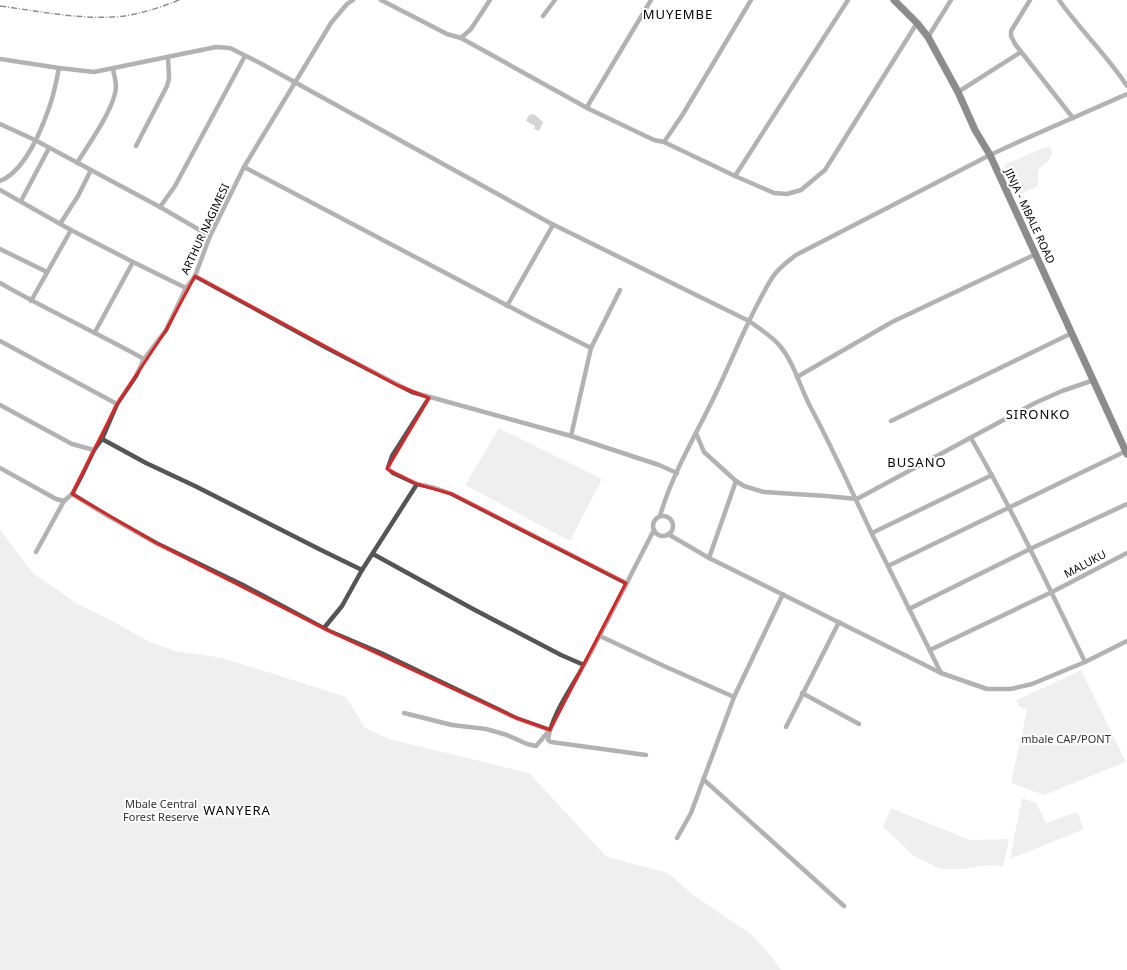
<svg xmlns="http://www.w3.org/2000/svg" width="1127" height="970" font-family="'Noto Sans',sans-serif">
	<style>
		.green { fill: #dcdcdc }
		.water { fill: #a3a3a3 }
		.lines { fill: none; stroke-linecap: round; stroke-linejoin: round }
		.primary-casing { stroke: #dbdbdb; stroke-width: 8 }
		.minor { stroke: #555; stroke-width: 4.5 }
		.primary { stroke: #000; stroke-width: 7 }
		.rail { stroke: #000; stroke-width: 1.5; stroke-dasharray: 6 2 1 2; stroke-linecap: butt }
		.marked { fill: none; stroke: #d62828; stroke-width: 3; stroke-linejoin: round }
		.labels { text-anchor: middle; stroke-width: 4; stroke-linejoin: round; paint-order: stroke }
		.street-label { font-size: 11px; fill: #000; stroke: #fff }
		.park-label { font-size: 11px; fill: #333; stroke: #fff }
		.quarter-label { font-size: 13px; letter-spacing: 1px; fill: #000; stroke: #fff }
	</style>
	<rect width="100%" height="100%" fill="#fff"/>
	<g class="green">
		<path d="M1046 147H1051C1055 158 1046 163 1038 170V186L1018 195 1004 165Z"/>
		<polygon points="499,428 602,479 570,541 465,485"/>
		<polygon points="0,530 34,574 79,605 103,616 150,642 175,651 223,658 346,697 365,728 389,739 529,773 607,857 668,873 692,894 752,935 771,956 781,970 0,970"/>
		<polygon points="1081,670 1126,762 1044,795 1011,783 1027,710 1018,706 1017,700"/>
		<polygon points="1022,798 1036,803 1046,823 1077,812 1084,829 1010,859"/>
		<polygon points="891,808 970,840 1009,839 1003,866 986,865 964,869 941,869 914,856 883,827"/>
	</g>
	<polygon class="water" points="534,114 543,122 539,131 534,129 535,126 526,121 529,115"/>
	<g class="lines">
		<defs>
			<polyline id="primary" points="894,0 917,23 928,37 958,92 975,130 990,155 1127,454"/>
		</defs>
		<use href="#primary" class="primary-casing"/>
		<g class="minor">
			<polyline points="381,0 447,34 461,38 471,29 490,0"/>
			<polyline points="1030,0 1011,31 1011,36 1015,44 1073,118"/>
			<path d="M1059 0C1080 30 1107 55 1127 86"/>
			<polyline points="543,16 555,0"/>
			<polyline points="928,37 951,0"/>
			<polyline points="461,38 589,109 654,140 664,142 683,114 751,0"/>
			<path d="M0 59 59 68 94 72 216 47 230 48 260 63 550 223 749 321C760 329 772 336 780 346 795 364 800 388 811 408 833 449 852 492 872 534 895 580 918 626 941 673"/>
			<polyline points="958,92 1021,52"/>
			<polyline points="587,107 651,0"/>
			<polyline points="0,124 35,140 160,207 210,236"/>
			<polyline points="664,142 735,176 774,193 787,194 801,190 825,170 917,23"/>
			<polyline points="136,146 167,86 169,79 168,57"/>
			<path d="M77 163C88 145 115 108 116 87 116 81 114 75 113 69"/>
			<polyline points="244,167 535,320 591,348"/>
			<polyline points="735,176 848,0"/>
			<path d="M0 181C24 172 41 131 49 108 54 95 56 82 59 68"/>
			<polyline points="0,190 71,230 133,262 186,288"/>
			<polyline points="21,201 49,148"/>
			<polyline points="160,207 175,186 245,56"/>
			<polyline points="60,224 78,196 91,170"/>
			<polyline points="0,249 47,272"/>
			<polyline points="195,276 327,348 412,392 571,436 659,465 677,473"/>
			<path d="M0 283C47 310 97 333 144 359"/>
			<polyline points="31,301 71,230"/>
			<polyline points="507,306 553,225"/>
			<polyline points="95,332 133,262"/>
			<polyline points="0,341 117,404"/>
			<polyline points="797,377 892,322 1036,254"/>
			<polyline points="0,405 72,444 94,450"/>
			<polyline points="891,421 1072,333"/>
			<polyline points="696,433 704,452 736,481 744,486 764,492 826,496 857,499 1035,403 1062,391 1094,380"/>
			<polyline points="571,436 591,348 620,290"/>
			<path d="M971 438C1013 511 1049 587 1085 662"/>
			<polyline points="102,439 146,463 195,486 321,550 362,570"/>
			<polyline points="0,468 56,499 64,501"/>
			<polyline points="417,484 435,488 452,494 626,583"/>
			<polyline points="72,494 108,516 156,543 243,585 329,631 381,653 516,718 550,730"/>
			<path d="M660 516C672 474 696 435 715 395 734 356 749 315 772 278 778 268 787 262 796 255L990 155 1016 143 1127 94"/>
			<circle cx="663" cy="526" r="10"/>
			<polyline points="872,533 992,475"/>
			<polyline points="668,534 709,558 941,673 987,689 1011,689 1032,684 1085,662 1127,641"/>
			<polyline points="36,552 64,501 72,494 81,477 94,450 102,439 117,404 136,376 144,359 166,330 186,288 195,276 210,236 244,167 331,23 347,4 353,0"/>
			<polyline points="373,554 473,609 561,655 584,665"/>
			<polyline points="709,558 736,481"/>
			<polyline points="888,566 1126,451"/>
			<polyline points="909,609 1030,549 1127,504"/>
			<polyline points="324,628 342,606 362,570 417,484 393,473 388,468 392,456 429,398"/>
			<polyline points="600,636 664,666 734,697"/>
			<polyline points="930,650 1052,592 1127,553"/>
			<polyline points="802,693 859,724"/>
			<polyline points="404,713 452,725 486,729 507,735 527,744 536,746 549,731"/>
			<polyline points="786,727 839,622"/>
			<path d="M646 755 551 742 548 740C552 713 572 688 585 663 609 619 631 574 654 530"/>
			<polyline points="703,779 844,906"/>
			<polyline points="677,838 691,813 734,697 783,594"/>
		</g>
		<use href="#primary" class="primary"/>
		<path class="rail" d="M0 6C38 11 75 19 113 17 135 16 159 8 179 0"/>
	</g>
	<path d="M0 0H1127V970H0ZM195 276 397 385 429 398 387 469 417 484 452 494 626 583 550 730 516 718 329 631 156 543 72 494 117 404 166 330Z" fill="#fff" fill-opacity=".55" fill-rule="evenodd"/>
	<path class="marked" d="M195 276 397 385 429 398 387 469 417 484 452 494 626 583 550 730 516 718 329 631 156 543 72 494 117 404 166 330Z"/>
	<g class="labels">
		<g class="street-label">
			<text transform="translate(1030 216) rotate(65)" y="4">JINJA - MBALE ROAD</text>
			<text transform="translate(205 229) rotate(-65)" y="4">ARTHUR NAGIMESI</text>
			<text transform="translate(1085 564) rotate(-28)" y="4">MALUKU</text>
		</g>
		<g class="park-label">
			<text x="1066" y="743">mbale CAP/PONT</text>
			<text x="161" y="808">Mbale Central<tspan x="161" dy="13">Forest Reserve</tspan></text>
		</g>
		<g class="quarter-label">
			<text x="678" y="19">MUYEMBE</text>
			<text x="1038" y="419">SIRONKO</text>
			<text x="917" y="467">BUSANO</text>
			<text x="237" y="815">WANYERA</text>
		</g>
	</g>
</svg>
